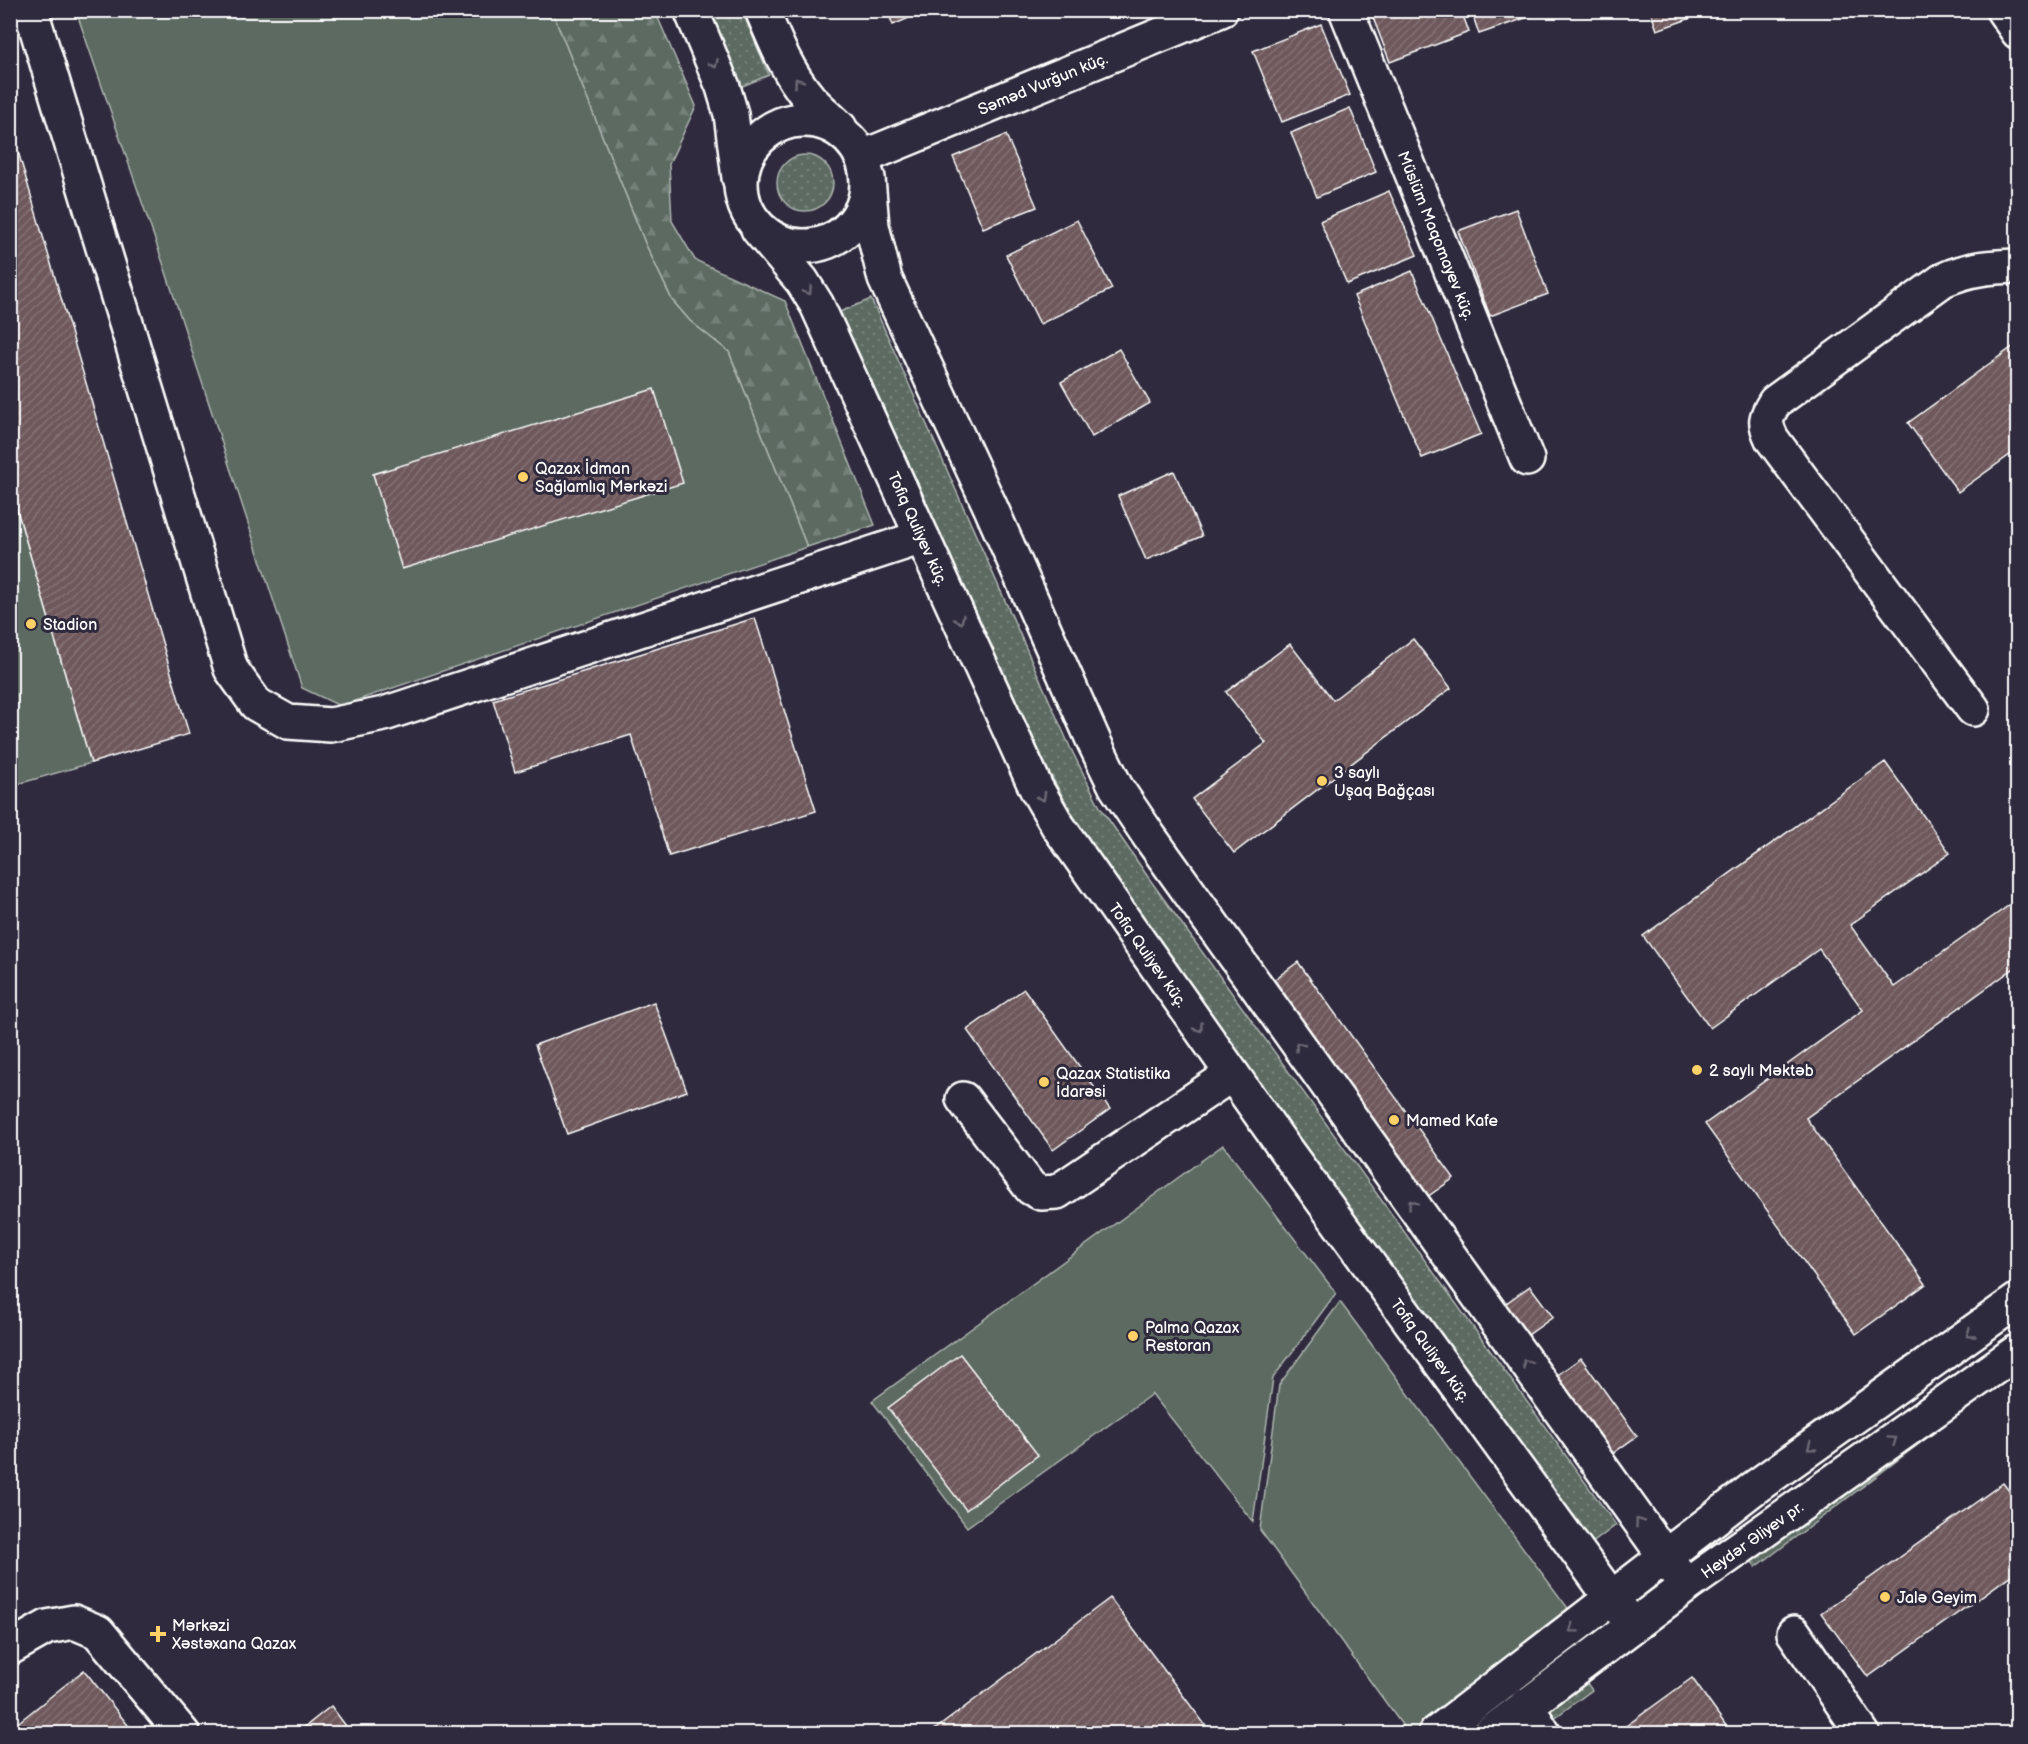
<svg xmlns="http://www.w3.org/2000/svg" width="2028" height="1744" font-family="'Balsamiq Sans',sans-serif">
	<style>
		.grass { fill: url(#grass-dots); stroke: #aeb5b0; stroke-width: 1.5 }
		.forest { fill: url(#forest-firs); stroke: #aeb5b0; stroke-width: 1.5 }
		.park { fill: #5c6b62; stroke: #aeb5b0; stroke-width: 1.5 }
		.building { fill: url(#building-hatch); stroke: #fff; stroke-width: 1.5 }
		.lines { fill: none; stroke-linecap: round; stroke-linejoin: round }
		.minor-casing { stroke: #fff; stroke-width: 38 }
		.major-casing { stroke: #fff; stroke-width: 38 }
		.minor { stroke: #2f2a3d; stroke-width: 33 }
		.major { stroke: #2f2a3d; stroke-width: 33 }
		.oneway { stroke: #6d6a77 }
		.poi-dot { fill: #ffd166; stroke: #2f2a3d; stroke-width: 2 }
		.labels { text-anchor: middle; stroke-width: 6; stroke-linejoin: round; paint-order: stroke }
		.street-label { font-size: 16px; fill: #fff; stroke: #2f2a3d }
		.poi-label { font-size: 16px; fill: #fff; stroke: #2f2a3d; text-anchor: start }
	</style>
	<defs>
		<pattern id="grass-dots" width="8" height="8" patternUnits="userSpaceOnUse" patternTransform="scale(1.5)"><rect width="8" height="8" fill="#5c6b62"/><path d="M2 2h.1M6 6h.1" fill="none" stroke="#74817a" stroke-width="1.8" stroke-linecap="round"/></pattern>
		<pattern id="forest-firs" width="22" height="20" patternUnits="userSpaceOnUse" patternTransform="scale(1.5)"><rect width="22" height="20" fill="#5c6b62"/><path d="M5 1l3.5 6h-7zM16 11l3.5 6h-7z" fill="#74817a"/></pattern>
		<pattern id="building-hatch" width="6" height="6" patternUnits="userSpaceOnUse" patternTransform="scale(1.5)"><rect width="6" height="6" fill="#6e585c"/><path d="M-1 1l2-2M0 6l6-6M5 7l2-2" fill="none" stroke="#847174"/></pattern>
	</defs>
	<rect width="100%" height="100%" fill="#2f2a3d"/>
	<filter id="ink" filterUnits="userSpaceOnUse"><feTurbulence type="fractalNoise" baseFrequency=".0167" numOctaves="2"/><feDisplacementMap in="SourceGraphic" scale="12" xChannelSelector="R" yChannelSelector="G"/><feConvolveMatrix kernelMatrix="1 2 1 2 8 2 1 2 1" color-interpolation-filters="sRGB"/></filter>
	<g filter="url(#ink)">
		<g class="grass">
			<polygon points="708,11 742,11 769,75 740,87"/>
			<circle cx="805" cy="183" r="28"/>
			<polygon points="871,299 1070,747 1100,807 1148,877 1616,1525 1591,1544 1127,898 1082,831 1047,768 840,312"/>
			<polygon points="2017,1370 1756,1567 1746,1555"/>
			<polygon points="1583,1678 1592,1690 1534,1733 1508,1734"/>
		</g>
		<polygon class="forest" points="552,11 655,11 696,106 669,164 672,221 695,260 785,301 875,525 807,547 729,352 690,321 672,300 645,243"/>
		<g class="park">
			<polygon points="76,11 552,11 645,243 672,300 690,321 729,352 807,547 340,706 302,688 163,263"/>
			<polygon points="10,486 91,763 11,786 10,786"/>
			<polygon points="1223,1145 1336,1293 1273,1378 1253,1522 1152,1394 967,1527 872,1401"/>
			<polygon points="1340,1302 1579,1623 1432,1733 1408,1733 1260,1530 1279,1385"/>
		</g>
		<g class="building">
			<polygon points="887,10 927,10 893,25"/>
			<polygon points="1384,10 1461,10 1469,32 1390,62 1372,15"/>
			<polygon points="1471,10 1540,10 1540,13 1479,34"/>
			<polygon points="1650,10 1714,10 1657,30"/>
			<polygon points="1321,24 1350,95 1282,122 1253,51"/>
			<polygon points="1350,108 1376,172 1317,197 1291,133"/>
			<polygon points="10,124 189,734 91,763 10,486"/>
			<polygon points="1006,135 1037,207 983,228 953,157"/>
			<polygon points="1389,191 1417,255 1347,284 1320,221"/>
			<polygon points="1516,209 1548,294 1490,316 1458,231"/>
			<polygon points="1077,220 1112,289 1040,324 1006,255"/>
			<polygon points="1412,271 1481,434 1422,458 1354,296"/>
			<polygon points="2018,343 2018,449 1958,492 1908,423"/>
			<polygon points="1119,349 1150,403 1092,437 1061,382"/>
			<polygon points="654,389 683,483 402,569 373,474"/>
			<polygon points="1174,471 1202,536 1146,560 1118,496"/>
			<polygon points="755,618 816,811 669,856 631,735 515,772 493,700"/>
			<polygon points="1413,639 1451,688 1234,853 1192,799 1266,743 1226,692 1290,644 1333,700"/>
			<polygon points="1885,762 1950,853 1850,925 1894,987 2018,899 2018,975 2013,969 1806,1118 1926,1284 1856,1334 1705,1124 1863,1010 1819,949 1710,1028 1643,936"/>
			<polygon points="1298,962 1454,1178 1427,1197 1271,982"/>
			<polygon points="1024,989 1110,1109 1053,1150 967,1030"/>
			<polygon points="654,1002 687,1091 567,1134 535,1045"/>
			<polygon points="1530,1286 1553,1317 1528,1335 1505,1304"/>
			<polygon points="960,1354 1038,1455 966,1510 888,1408"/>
			<polygon points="1581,1358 1637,1436 1612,1454 1556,1376"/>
			<polygon points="2003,1483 2018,1503 2018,1570 1868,1677 1821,1613"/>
			<polygon points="1110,1598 1212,1734 929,1734"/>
			<polygon points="84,1670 135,1734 10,1734 10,1729"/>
			<polygon points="1692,1678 1732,1734 1615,1734"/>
			<polygon points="331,1706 352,1734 296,1734"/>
		</g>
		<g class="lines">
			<defs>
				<g id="minor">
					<polyline points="691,10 723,87 731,114 739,178"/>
					<path d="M762 10C775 41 787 72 809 98 819 109 830 118 840 128"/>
					<path id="s1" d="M1346 10 1527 459"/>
					<polyline points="2003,10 2018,32"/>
					<polyline points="33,17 231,669 256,704 288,722 331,725 384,714 922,537"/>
					<circle cx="804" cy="183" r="63"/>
					<path id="s2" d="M863 157 1221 10"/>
					<polyline points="868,178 872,226 885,279 990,506 1095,744 1116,787 1149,836 1686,1586"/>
					<path id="s3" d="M758 229 802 281 817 305 1036 788 1058 826 1285 1149 1612 1599 1633 1625"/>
					<path d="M1973 709 1772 439C1764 422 1765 418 1775 402L1943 280C1970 268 1989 267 2018 266"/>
					<polyline points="963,1099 1031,1188 1041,1193 1057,1192 1232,1074"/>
					<polyline points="1794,1633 1863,1734"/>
					<polyline points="10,1648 47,1627 74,1622 98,1632 183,1734"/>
					<polyline points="1526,1705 1544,1734"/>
				</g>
				<g id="major">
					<polyline points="1435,1734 1754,1488 2018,1300"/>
					<path id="s4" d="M1489 1734 1686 1586 2018 1351"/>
				</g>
			</defs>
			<use href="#minor" class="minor-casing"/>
			<use href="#major" class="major-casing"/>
			<use href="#minor" class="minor"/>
			<use href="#major" class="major"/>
		</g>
		<defs><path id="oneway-chevron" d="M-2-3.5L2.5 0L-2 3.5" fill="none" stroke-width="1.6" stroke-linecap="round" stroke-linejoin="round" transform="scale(1.5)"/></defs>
		<g class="oneway">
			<use href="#oneway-chevron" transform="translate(714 64) rotate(67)"/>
			<use href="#oneway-chevron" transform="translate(798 82) rotate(-125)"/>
			<use href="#oneway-chevron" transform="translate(808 291) rotate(57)"/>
			<use href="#oneway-chevron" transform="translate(960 620) rotate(65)"/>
			<use href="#oneway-chevron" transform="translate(1042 797) rotate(61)"/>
			<use href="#oneway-chevron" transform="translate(1199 1028) rotate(55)"/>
			<use href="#oneway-chevron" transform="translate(1299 1046) rotate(-126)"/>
			<use href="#oneway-chevron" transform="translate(1412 1204) rotate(-126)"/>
			<use href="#oneway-chevron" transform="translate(1970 1334) rotate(144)"/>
			<use href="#oneway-chevron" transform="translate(1526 1363) rotate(-126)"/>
			<use href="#oneway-chevron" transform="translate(1893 1440) rotate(-35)"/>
			<use href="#oneway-chevron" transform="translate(1811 1447) rotate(144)"/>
			<use href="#oneway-chevron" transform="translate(1639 1522) rotate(-126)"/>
			<use href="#oneway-chevron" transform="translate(1573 1629) rotate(143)"/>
		</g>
	</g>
	<g class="poi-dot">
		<circle cx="523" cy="477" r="6"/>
		<circle cx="31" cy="624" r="6"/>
		<circle cx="1322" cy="781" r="6"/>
		<circle cx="1697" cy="1070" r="6"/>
		<circle cx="1044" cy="1082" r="6"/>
		<circle cx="1394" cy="1120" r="6"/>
		<circle cx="1133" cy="1336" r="6"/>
		<circle cx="1885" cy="1597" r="6"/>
		<path d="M155 1625h6v6h6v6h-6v6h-6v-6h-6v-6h6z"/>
	</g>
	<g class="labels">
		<g class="street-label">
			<text dy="6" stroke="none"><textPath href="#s2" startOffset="194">Səməd Vurğun küç.</textPath></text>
			<text dy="6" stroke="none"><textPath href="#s1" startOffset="243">Müslüm Maqomayev küç.</textPath></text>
			<text dy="6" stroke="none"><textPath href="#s3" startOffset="342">Tofiq Quliyev küç.</textPath></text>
			<text dy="6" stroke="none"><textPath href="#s3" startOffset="828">Tofiq Quliyev küç.</textPath></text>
			<text dy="6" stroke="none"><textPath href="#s3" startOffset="1314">Tofiq Quliyev küç.</textPath></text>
			<text dy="6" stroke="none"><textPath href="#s4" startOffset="327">Heydər Əliyev pr.</textPath></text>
		</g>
		<g class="poi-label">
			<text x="535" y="474">Qazax İdman<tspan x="535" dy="18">Sağlamlıq Mərkəzi</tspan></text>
			<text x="43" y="630">Stadion</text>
			<text x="1334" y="778">3 saylı<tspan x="1334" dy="18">Uşaq Bağçası</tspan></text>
			<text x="1709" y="1076">2 saylı Məktəb</text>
			<text x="1056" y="1079">Qazax Statistika<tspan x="1056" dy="18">İdarəsi</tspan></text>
			<text x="1406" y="1126">Mamed Kafe</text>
			<text x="1145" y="1333">Palma Qazax<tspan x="1145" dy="18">Restoran</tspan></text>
			<text x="1897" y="1603">Jalə Geyim</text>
			<text x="172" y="1631">Mərkəzi<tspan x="172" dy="18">Xəstəxana Qazax</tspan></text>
		</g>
	</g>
	<rect width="2028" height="1744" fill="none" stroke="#2f2a3d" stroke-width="36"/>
	<rect x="18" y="18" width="1992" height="1708" fill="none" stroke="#fff" stroke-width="2" filter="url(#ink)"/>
</svg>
